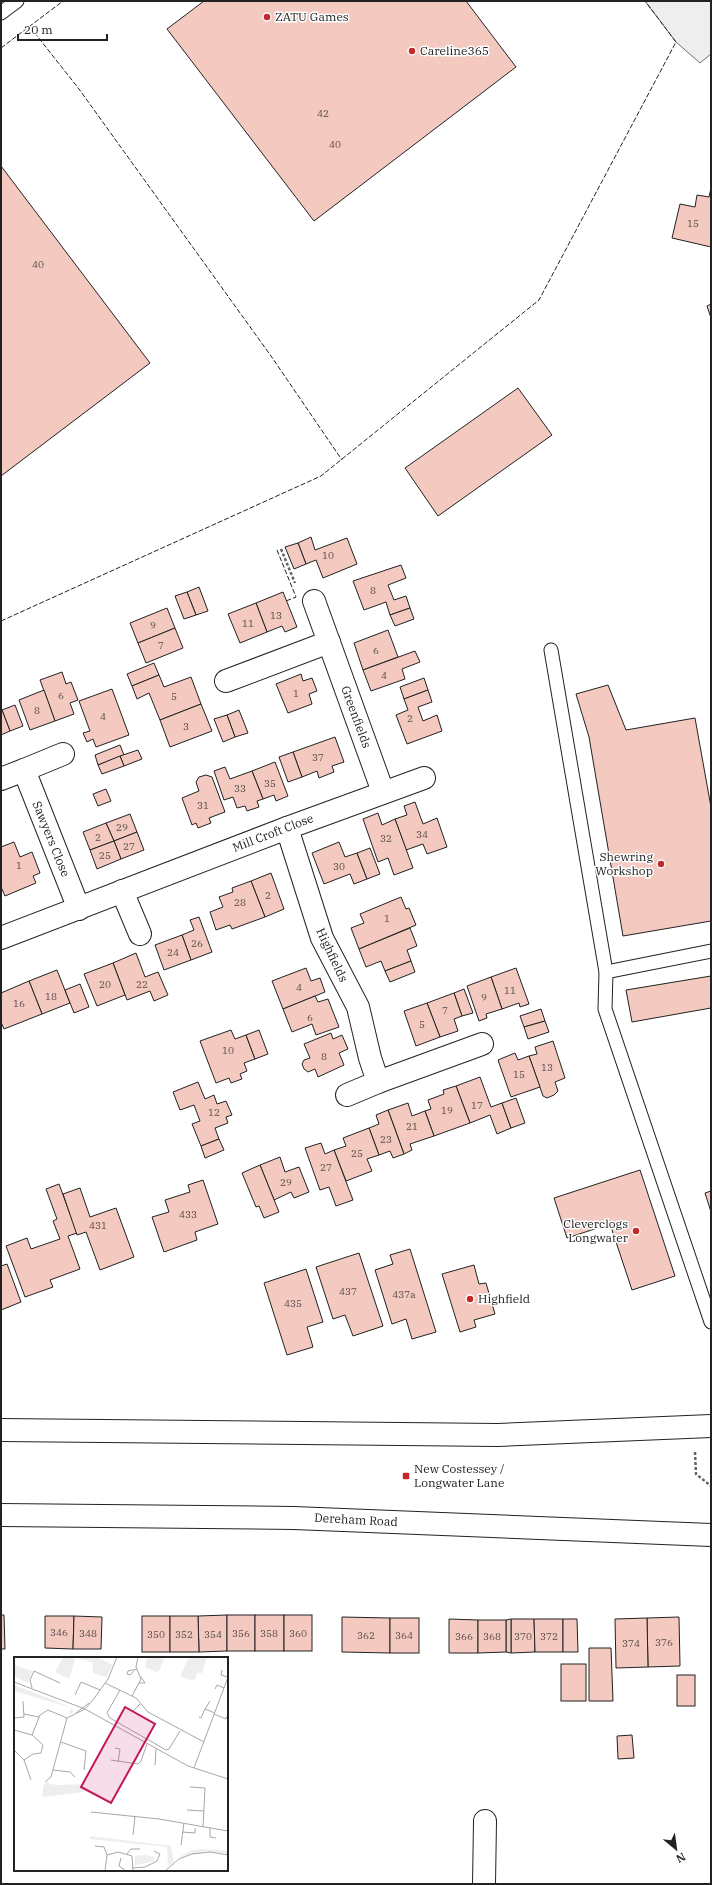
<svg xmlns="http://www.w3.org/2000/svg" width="712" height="1885" font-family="'IBM Plex Serif',serif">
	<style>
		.green { fill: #eee; stroke: #6f6f6f }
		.building { fill: #f3c9c0; stroke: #222 }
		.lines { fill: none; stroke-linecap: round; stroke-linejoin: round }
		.lane-casing { stroke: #222; stroke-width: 15 }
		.street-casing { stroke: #222; stroke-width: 24 }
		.highway-casing { stroke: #222; stroke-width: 24 }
		.path { stroke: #646464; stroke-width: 2.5; stroke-dasharray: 3 2; stroke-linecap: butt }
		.lane { stroke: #fff; stroke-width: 13 }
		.street { stroke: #fff; stroke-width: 22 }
		.highway { stroke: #fff; stroke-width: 22 }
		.fence { stroke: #222; stroke-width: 1; stroke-dasharray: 5 2; stroke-linecap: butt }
		.poi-dot { fill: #c62828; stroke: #fff; stroke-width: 1.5 }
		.labels { text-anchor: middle; stroke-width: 3; stroke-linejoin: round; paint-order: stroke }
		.number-label { font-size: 10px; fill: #564c4a }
		.poi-label { font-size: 12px; fill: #222; stroke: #fff; text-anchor: start }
		.street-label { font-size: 12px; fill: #222; stroke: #fff }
		.inset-road { fill: none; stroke: #a7a7a7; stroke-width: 1 }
		.view { fill: #c2185b; fill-opacity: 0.15; stroke: #c2185b; stroke-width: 2 }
		.inset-edge { fill: none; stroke: #222; stroke-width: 2 }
	</style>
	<rect width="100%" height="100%" fill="#fff"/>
	<polygon class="green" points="645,1 711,1 711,54 700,63 676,42"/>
	<g class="building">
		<polygon points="204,1 466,1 516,67 314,221 167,29"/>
		<polygon points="1,166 150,363 1,476"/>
		<polygon points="711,188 711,247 672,238 680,204 695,207 697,195 709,197"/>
		<polygon points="711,304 711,318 707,306"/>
		<polygon points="518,388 552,435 438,516 405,468"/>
		<polygon points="311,537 315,550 347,538 357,564 323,578 316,560 306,564 298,543"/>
		<polygon points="298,543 306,564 294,569 285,547"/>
		<polygon points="401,565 406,578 388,585 394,600 406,596 410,608 390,615 386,602 364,610 353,581"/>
		<polygon points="199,587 208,611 196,615 187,592"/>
		<polygon points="187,592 196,615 184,619 175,596"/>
		<polygon points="283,592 297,627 285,632 282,626 267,632 256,603"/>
		<polygon points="256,603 267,632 240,643 228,614"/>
		<polygon points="167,608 175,628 138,643 130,623"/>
		<polygon points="410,608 414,619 395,626 390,615"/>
		<polygon points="175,628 183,648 146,663 138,643"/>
		<polygon points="388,630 398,657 363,670 354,643"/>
		<polygon points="415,651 420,662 402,669 405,679 371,691 363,670"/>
		<polygon points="154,663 159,675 132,686 127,674"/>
		<polygon points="62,672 66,684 71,682 78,700 70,703 74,714 55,721 40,680"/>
		<polygon points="301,674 303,681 312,678 317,691 309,694 312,704 288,713 276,684"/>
		<polygon points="159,675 164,687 191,677 201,704 160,720 149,693 137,699 132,686"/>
		<polygon points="424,678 428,690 404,699 400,687"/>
		<polygon points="608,685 626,730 695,718 711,807 711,921 623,936 589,737 576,694"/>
		<polygon points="112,689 129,735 96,747 93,739 87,742 83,733 90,731 79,701"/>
		<polygon points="44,690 55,721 30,730 19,700"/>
		<polygon points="428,690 432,702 418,707 423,721 437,715 442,731 407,744 396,715 408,710 404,699"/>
		<polygon points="201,704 212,731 170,747 160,720"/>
		<polygon points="15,705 23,726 10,731 2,710"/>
		<polygon points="1,710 2,710 10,731 1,735"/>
		<polygon points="239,710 248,733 235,737 227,715"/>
		<polygon points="227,715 235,737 223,742 214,719"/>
		<polygon points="335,737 344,762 332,766 334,772 319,778 317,771 302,777 293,752"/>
		<polygon points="120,745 124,755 98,765 95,755"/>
		<polygon points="138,750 142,759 124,766 120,756"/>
		<polygon points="293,752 302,777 288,782 279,757"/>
		<polygon points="120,756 124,766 102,774 98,765"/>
		<polygon points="275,762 288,796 276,801 274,795 263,799 252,771"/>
		<polygon points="225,767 230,779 252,771 263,799 257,801 259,807 247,811 245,806 237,808 233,797 224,800 214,771"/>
		<polygon points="206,775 212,777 225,812 209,818 211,823 198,828 196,823 192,825 182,798 199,791 196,782 199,777"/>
		<polygon points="106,789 111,801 98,806 93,794"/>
		<polygon points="415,802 423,824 437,818 447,847 427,854 423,844 406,850 395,819 407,815 404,806"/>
		<polygon points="378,813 382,825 395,819 413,868 394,875 388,858 378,862 363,819"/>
		<polygon points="130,814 137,832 114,841 106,823"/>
		<polygon points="106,823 114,841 90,850 83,832"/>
		<polygon points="137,832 144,850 121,859 114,841"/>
		<polygon points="114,841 121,859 97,869 90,850"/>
		<polygon points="14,842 20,857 32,852 40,873 33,876 36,883 5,896 1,887 1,847"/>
		<polygon points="339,842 345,857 357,853 367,879 354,884 350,874 324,884 312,853"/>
		<polygon points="370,848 380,874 367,879 357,853"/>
		<polygon points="271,873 284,909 265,917 251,881"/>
		<polygon points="251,881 265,917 232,929 230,925 216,930 210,912 223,907 219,897 233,892 232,888"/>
		<polygon points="401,897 406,909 409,908 416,925 359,949 351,928 364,923 360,914"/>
		<polygon points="199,917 212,952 191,960 182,935 194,930 190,920"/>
		<polygon points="410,928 417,946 407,950 411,961 385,971 381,961 366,967 359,949"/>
		<polygon points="182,935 191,960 164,970 155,945"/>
		<polygon points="136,953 145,977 158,972 168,995 154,1001 150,991 127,1000 113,963"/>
		<polygon points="411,961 415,972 390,982 385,971"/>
		<polygon points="113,963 125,995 97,1006 84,974"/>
		<polygon points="306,968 311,981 320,978 325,992 283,1009 272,981"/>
		<polygon points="516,968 529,1004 520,1007 519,1003 502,1009 491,977"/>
		<polygon points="57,970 70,1003 42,1014 29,981"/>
		<polygon points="711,976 711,1008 632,1022 626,990"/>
		<polygon points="491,977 502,1009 486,1014 487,1018 479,1021 467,986"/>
		<polygon points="29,981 42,1014 4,1029 1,1022 1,993"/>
		<polygon points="80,984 89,1007 74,1013 65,990"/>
		<polygon points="464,989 473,1013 462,1016 454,993"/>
		<polygon points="454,993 462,1016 454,1019 458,1031 440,1037 427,1003"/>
		<polygon points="315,996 318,1002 328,999 339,1027 316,1035 312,1024 292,1032 283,1009"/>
		<polygon points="427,1003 440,1037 416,1046 404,1011"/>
		<polygon points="541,1009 545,1021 524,1027 520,1016"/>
		<polygon points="545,1021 549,1032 528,1039 524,1027"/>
		<polygon points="231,1030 235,1039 246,1035 255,1059 244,1063 247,1071 240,1074 242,1079 231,1083 229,1078 216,1083 200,1041"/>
		<polygon points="259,1030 268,1054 255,1059 246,1035"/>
		<polygon points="331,1033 333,1039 342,1035 348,1049 339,1053 344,1065 318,1077 315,1069 308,1072 304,1069 302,1064 304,1060 310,1058 304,1044"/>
		<polygon points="553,1041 565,1078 555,1082 558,1091 554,1095 547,1098 543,1096 529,1056 537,1054 535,1047"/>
		<polygon points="515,1053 518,1060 529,1056 540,1087 511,1097 498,1060"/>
		<polygon points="480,1077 491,1107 502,1103 511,1128 497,1134 490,1115 470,1123 456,1086"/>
		<polygon points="198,1082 205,1099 214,1095 217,1104 226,1101 232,1115 226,1117 228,1123 215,1128 219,1139 201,1146 192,1124 200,1121 194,1105 180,1110 173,1092"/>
		<polygon points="456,1086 470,1123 434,1136 425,1111 431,1109 428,1100 444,1094 443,1090"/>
		<polygon points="516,1098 525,1123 511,1128 502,1103"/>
		<polygon points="408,1103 412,1116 425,1111 434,1136 410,1144 412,1150 404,1154 388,1110"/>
		<polygon points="388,1110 404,1154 393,1158 390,1151 379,1155 369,1128 379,1124 376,1115"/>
		<polygon points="369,1128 379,1155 367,1159 372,1171 346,1181 334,1150 346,1146 343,1138"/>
		<polygon points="219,1139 224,1150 205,1158 201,1146"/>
		<polygon points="321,1143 325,1154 334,1150 353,1200 336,1206 329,1187 320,1190 305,1148"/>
		<polygon points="280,1157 285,1172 299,1167 309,1192 294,1198 291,1192 274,1200 260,1165"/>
		<polygon points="260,1165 279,1212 264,1218 259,1206 256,1207 242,1173"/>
		<polygon points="640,1170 675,1276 632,1290 610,1224 567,1238 554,1198"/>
		<polygon points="203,1180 218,1224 195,1232 197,1240 164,1252 152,1217 169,1212 165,1200 190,1192 188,1185"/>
		<polygon points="59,1184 77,1233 68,1236 80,1269 50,1280 53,1287 25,1297 6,1246 27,1238 31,1249 60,1239 53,1221 57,1219 46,1189"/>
		<polygon points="80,1188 90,1217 116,1208 134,1257 100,1270 86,1232 77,1235 63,1194"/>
		<polygon points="711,1191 711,1212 705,1193"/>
		<polygon points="410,1249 436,1332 412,1339 406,1319 392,1324 375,1270 393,1264 390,1255"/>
		<polygon points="359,1253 383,1326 353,1336 345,1315 333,1319 316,1267"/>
		<polygon points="7,1264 21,1302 1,1310 1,1266"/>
		<polygon points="474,1265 479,1284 486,1283 495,1314 474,1320 476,1327 460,1332 442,1274"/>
		<polygon points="306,1269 323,1322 307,1327 313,1347 287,1355 264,1283"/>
		<polygon points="1,1615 4,1615 5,1649 1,1649"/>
		<polygon points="227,1615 227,1651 199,1652 198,1616"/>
		<rect x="227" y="1615" width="28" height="36"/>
		<rect x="255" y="1615" width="29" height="36"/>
		<rect x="284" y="1615" width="28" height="36"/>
		<polygon points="45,1616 74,1616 73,1649 45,1648"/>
		<polygon points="74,1616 102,1617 101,1649 73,1649"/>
		<rect x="142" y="1616" width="28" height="36"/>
		<polygon points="170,1616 198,1616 199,1652 170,1652"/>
		<polygon points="342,1617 390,1618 390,1653 342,1652"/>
		<polygon points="679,1617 680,1666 648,1667 647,1618"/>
		<rect x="390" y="1618" width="29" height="35"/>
		<polygon points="647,1618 648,1667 616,1668 615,1619"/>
		<polygon points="449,1619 478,1620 478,1653 449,1653"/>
		<polygon points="511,1619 534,1619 535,1652 511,1653"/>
		<polygon points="511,1619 511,1653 506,1652 506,1620"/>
		<polygon points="534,1619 563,1619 563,1652 535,1652"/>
		<polygon points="563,1619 577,1619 578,1652 563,1652"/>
		<polygon points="478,1620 506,1620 506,1652 478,1653"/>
		<polygon points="589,1648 611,1648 613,1701 589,1701"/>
		<rect x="561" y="1664" width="25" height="37"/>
		<rect x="677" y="1675" width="18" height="31"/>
		<polygon points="632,1735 634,1758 618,1759 617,1736"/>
	</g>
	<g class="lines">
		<defs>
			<g id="lane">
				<polyline points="1,13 17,1"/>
				<polyline points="551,650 606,972 605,1009 711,1322"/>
				<polyline points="606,972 711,951"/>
			</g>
			<g id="street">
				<polyline points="314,601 383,792"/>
				<polyline points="226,681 329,642"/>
				<polyline points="24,770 63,754"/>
				<polyline points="1,779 24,770 79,909"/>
				<polyline points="287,828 322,938 358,1007 370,1058 378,1082 482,1044"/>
				<polyline points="122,891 140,934"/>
				<polyline points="1,938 287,828 424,778"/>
				<polyline points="347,1095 378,1082"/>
				<polyline points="1,1515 294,1518 711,1535"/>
				<polyline points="484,1884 485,1821"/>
			</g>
			<polyline id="highway" points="1,1430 498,1435 711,1426"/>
		</defs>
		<use href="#lane" class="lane-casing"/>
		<use href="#street" class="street-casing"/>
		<use href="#highway" class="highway-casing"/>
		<g class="path">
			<polyline points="281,549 295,583"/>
			<polyline points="695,1452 696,1474 711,1486"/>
		</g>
		<use href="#lane" class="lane"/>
		<use href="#street" class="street"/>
		<use href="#highway" class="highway"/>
		<g class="fence">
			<polyline points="30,27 79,89 271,356 342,460"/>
			<polyline points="1,48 63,1"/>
			<polyline points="277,550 296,597 286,601"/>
			<polyline points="1,621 321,476 539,300 676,42 645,1"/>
		</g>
	</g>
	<g class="poi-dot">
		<circle cx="267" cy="17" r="4"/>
		<circle cx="412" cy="51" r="4"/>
		<circle cx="661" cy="864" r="4"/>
		<circle cx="636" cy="1231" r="4"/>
		<circle cx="470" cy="1299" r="4"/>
		<rect x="402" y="1472" width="8" height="8" rx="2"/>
	</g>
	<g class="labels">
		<g class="number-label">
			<text x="323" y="117">42</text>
			<text x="335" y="148">40</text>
			<text x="693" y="227">15</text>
			<text x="38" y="268">40</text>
			<text x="328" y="559">10</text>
			<text x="373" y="594">8</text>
			<text x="276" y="619">13</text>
			<text x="248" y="627">11</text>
			<text x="153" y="629">9</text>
			<text x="161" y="649">7</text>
			<text x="376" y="654">6</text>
			<text x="384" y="679">4</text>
			<text x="296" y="697">1</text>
			<text x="61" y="699">6</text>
			<text x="174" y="700">5</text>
			<text x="37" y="714">8</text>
			<text x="103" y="720">4</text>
			<text x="410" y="722">2</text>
			<text x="186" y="730">3</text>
			<text x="318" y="761">37</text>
			<text x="270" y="787">35</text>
			<text x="240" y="792">33</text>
			<text x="203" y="809">31</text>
			<text x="122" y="831">29</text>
			<text x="422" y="838">34</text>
			<text x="98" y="841">2</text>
			<text x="386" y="842">32</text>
			<text x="129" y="850">27</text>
			<text x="105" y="859">25</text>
			<text x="19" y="869">1</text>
			<text x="339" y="870">30</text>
			<text x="268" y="899">2</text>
			<text x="240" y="906">28</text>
			<text x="387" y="922">1</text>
			<text x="197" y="947">26</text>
			<text x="173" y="956">24</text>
			<text x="105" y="988">20</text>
			<text x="142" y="988">22</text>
			<text x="299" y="991">4</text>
			<text x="510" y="994">11</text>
			<text x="51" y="1000">18</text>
			<text x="484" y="1001">9</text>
			<text x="19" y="1007">16</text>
			<text x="445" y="1014">7</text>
			<text x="310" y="1021">6</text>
			<text x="422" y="1028">5</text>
			<text x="228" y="1054">10</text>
			<text x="324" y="1060">8</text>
			<text x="547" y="1071">13</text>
			<text x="519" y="1078">15</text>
			<text x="477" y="1109">17</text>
			<text x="447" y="1114">19</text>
			<text x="214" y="1116">12</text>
			<text x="412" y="1130">21</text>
			<text x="386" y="1143">23</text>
			<text x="357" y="1157">25</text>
			<text x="326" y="1171">27</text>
			<text x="286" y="1186">29</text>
			<text x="188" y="1218">433</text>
			<text x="98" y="1229">431</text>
			<text x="348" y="1295">437</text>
			<text x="404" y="1298">437a</text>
			<text x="293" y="1307">435</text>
			<text x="59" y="1636">346</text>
			<text x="88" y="1637">348</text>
			<text x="241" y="1637">356</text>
			<text x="269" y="1637">358</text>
			<text x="298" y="1637">360</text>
			<text x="156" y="1638">350</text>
			<text x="184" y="1638">352</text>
			<text x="213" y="1638">354</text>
			<text x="366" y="1639">362</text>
			<text x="404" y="1639">364</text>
			<text x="464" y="1640">366</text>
			<text x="492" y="1640">368</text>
			<text x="523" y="1640">370</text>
			<text x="549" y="1640">372</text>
			<text x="664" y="1646">376</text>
			<text x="631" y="1647">374</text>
		</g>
		<g class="poi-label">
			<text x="275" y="21">ZATU Games</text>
			<text x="420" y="55">Careline365</text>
			<text x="653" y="861" text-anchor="end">Shewring<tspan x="653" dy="14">Workshop</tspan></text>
			<text x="628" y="1228" text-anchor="end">Cleverclogs<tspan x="628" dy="14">Longwater</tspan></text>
			<text x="478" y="1303">Highfield</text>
			<text x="414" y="1473">New Costessey /<tspan x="414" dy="14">Longwater Lane</tspan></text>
		</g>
		<g class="street-label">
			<text transform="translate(356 717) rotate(70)" y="4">Greenfields</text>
			<text transform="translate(273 833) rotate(-21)" y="4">Mill Croft Close</text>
			<text transform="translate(51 839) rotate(68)" y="4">Sawyers Close</text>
			<text transform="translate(332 955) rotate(65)" y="4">Highfields</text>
			<text transform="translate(356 1520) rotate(3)" y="4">Dereham Road</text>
		</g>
	</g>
	<g transform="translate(14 1657)">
		<rect width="214" height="214" fill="#fff"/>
		<path d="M49 0H59L61 3 55 22 41 15ZM59 0H83L99 8 92 20 79 16V6ZM133 0H151L144 16 131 10ZM193 0 188 16H183L181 22 178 24 166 19 175 1ZM0 8 18 14 14 26 0 19ZM0 28 49 47 59 52 60 55 57 57 55 55 58 51 0 34ZM34 124 35 127 44 128 69 127 70 135 29 140V129ZM76 179 157 189 160 205 154 209 153 190 76 182ZM187 192 205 193 214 194V197L192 194 164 201 176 194ZM130 198 141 200 140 204 120 209 121 199Z" fill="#eee"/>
		<path class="inset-road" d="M208 13 207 18 214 20M120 14 116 18 113 17 114 14 123 12M0 25 71 52 174 109 214 122M91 26 122 41 134 55 190 85M125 26H131L127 20M18 31 16 23 20 14 46 26M201 32 203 28 210 31M106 33 93 56 96 61 152 93 155 92 166 74M61 38 67 25 86 33M118 39 127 22 122 10 124 0M196 44 191 52 201 56M113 51 119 54 126 47M62 56 75 46M10 57 25 60M200 57 212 62 213 59M185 60 187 61 191 52M0 61 10 60 9 44M53 61 71 52 79 43 94 22 103 0M0 73 18 78 26 58 34 53 53 61M47 85 72 94 70 113M101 91 106 92 104 105M0 93 10 103 17 123M10 103 19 97 27 96 29 88 18 78M97 103 124 107 127 104 133 87M141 108 142 92M180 111 214 20M39 113 56 115 61 120M31 125 37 120 53 61M176 130 191 131 189 170M173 153 190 154M77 155 145 162 214 174M196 171V180L202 181M168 175 181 176V171M119 178 121 159M167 188 170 166M81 189 90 190 93 198M113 197 117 192H126M107 201 105 209 112 214M118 211 131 210 143 204 146 197 140 194M91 214 93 198 104 195 118 199 119 214M151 214 165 202 178 197 196 195 214 198"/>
		<path class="view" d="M111 50 141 67 97 146 67 130Z"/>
		<rect width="214" height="214" class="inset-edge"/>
	</g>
	<rect width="712" height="1885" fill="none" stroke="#222222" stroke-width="4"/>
	<g transform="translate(676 1849) rotate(151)" stroke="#ffffff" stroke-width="3" paint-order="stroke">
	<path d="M0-3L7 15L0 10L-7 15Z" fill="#222222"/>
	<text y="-6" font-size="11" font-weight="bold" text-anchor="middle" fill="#222222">N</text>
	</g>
	<path d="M18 34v6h89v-6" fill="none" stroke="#222222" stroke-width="2"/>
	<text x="24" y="34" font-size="12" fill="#222222" stroke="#ffffff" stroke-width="3" paint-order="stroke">20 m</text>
</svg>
